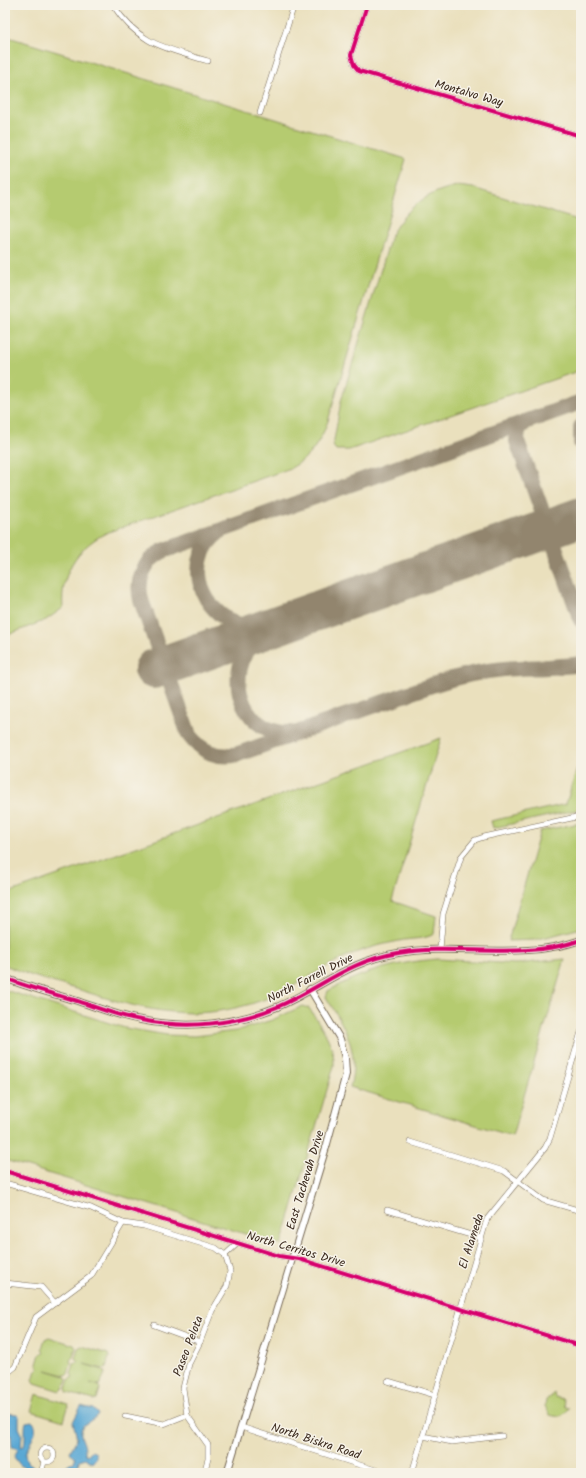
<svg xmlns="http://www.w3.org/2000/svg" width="586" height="1478" font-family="Kalam,sans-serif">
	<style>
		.green { fill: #b5cb6f; stroke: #787a46 }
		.water { fill: #5aa8d4; stroke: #4a6979 }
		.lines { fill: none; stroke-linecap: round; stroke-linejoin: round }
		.taxiway { stroke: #92856e; stroke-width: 16 }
		.runway { stroke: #92856e; stroke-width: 40 }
		.minor-casing { stroke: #786a56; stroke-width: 6 }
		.tertiary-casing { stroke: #786a56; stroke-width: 8 }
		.minor { stroke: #fff; stroke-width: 5 }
		.tertiary { stroke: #fff; stroke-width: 6 }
		.cycleway-casing { stroke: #f7f3e8; stroke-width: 6 }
		.cycleway { stroke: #d6006c; stroke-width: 4 }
		.labels { text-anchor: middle; stroke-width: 3; stroke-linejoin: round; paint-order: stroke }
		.street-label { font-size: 12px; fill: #3b2a1e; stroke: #f7f3e8 }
	</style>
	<rect width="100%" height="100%" fill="#f7f3e8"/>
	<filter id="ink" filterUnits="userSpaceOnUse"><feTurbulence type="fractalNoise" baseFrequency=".025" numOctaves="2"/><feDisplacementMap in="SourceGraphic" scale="8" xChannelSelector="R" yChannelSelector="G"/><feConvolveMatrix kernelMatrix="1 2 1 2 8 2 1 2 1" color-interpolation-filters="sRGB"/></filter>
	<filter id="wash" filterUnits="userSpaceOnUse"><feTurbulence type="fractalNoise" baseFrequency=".012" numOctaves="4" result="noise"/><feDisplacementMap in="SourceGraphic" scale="16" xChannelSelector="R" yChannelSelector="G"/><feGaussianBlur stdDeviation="0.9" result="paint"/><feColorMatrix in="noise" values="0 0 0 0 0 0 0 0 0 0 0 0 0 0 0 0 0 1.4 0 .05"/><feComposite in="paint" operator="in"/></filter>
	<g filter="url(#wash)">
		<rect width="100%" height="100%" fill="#eae0bd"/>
		<g class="green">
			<path d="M5 36 406 159 328 421C321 441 310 458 291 468L106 533C76 548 60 575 63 608L46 620 5 636Z"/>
			<path d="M457 186 473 188 581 221V370L349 450H336L333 446 341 401 392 233C408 207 427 192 457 186Z"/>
			<path d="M441 738 392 901 436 916 434 934C424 940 411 938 399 941 383 944 367 948 352 954 321 967 295 988 263 1000 195 1024 146 1011 80 990 55 983 29 976 5 965V894Z"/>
			<polygon points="581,756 581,809 493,828 491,821 566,804"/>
			<polygon points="581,823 581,928 535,940 508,941 540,831"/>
			<path d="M438 959 516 964 565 959 512 1136 350 1087C360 1049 345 1028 326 997L328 991C363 971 399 962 438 959Z"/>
			<path d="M5 990 125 1028 167 1035 195 1036 236 1031 272 1020 303 1006 309 1008C321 1026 335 1044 334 1066L281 1245 5 1160Z"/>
			<polygon points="49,1337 74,1345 76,1348 72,1358 70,1360 71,1363 68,1374 65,1375 46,1370 65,1376 67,1379 63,1389 60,1391 35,1383 33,1380 36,1370 39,1368 37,1364 40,1354 44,1352 42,1348 45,1339"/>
			<polygon points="82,1346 108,1354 109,1357 106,1368 103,1369 84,1364 103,1370 105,1373 101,1383 99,1385 90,1383 99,1386 100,1389 97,1399 94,1400 68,1393 66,1389 69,1379 73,1377 71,1374 74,1364 78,1362 75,1358 78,1348"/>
			<path d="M554 1393 555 1397 563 1399 565 1407 569 1408C564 1416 559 1418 550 1415L545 1406 546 1400Z"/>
			<polygon points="36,1394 69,1404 64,1421 31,1411"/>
		</g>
		<g class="water">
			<path d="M81 1406 93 1409 98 1414C94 1421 81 1423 81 1431 80 1439 86 1443 85 1453L87 1455 92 1451 96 1453V1458L92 1463 86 1458 79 1460 77 1473H63L68 1464 74 1462 75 1458 70 1452 77 1438 73 1422Z"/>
			<path d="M5 1413 17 1414 19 1416V1428L22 1434 21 1447 24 1446C26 1437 24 1427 26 1422L32 1421C42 1430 27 1445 25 1455L28 1464 33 1466 32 1471 20 1465 14 1457 18 1449 12 1447 11 1435 6 1431 8 1427 5 1426Z"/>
		</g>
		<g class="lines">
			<g class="taxiway">
				<path d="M581 402 163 551C144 560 136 580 141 600L189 735C201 752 219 759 238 754L432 685C456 677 479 671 504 669 530 667 555 668 581 664"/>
				<polyline points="525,422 518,430 517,441 581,620"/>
				<polyline points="581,427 581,443"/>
				<path d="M218 533C186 558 197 605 232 622 246 628 260 628 275 625"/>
				<path d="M280 624C268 631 257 636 249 648 224 683 246 735 291 733"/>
			</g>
			<polyline class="runway" points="154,669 581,517"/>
		</g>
	</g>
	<g filter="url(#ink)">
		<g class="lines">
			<defs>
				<g id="minor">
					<path d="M113 5C139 45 166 48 208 61"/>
					<polyline points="367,5 351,55 354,65 359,71 581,136"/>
					<polyline points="260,113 294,5"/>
					<polyline points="440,949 443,914 461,857 475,840 484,837 581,816"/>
					<polyline points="410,1142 504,1171 543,1200 581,1211"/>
					<polyline points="5,1171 279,1256 299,1259 581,1346"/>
					<polyline points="5,1183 91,1208 123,1223 144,1226 193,1241 216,1248 225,1255 230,1271 227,1286 212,1311 200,1342 189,1364 183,1388 187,1415 208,1445 208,1459 204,1473"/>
					<polyline points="387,1210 481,1238"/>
					<polyline points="225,1255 238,1243"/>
					<polyline points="5,1283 41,1287 55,1303"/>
					<polyline points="154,1325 200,1342"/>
					<polyline points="5,1375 15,1367 36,1317 91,1276 123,1223"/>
					<polyline points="388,1381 435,1395"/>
					<polyline points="125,1416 164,1424 187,1415"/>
					<polyline points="241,1427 385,1473"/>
					<polyline points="423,1436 452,1442 502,1436"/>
					<circle cx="47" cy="1455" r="7"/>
					<polyline points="41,1473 44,1462"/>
					<polyline points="412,1473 487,1219 545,1148 550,1138 581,1032"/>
				</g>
				<g id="tertiary">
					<path d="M5 978C27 987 51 993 74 1000 96 1007 118 1016 141 1020 186 1029 234 1025 277 1007 321 988 348 961 398 953 459 943 521 961 581 940"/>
					<polyline points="227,1473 327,1144 346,1074 345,1058 340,1039 310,989"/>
				</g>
			</defs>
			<use href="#minor" class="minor-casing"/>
			<use href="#tertiary" class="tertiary-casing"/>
			<use href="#minor" class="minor"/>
			<use href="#tertiary" class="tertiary"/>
			<defs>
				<g id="cycleway">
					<polyline points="367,5 351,55 354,65 359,71 581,136"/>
					<path d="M5 978C27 987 51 993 74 1000 96 1007 118 1016 141 1020 186 1029 234 1025 277 1007 321 988 348 961 398 953 459 943 521 961 581 940"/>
					<polyline points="5,1171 279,1256 299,1259 581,1346"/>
				</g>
			</defs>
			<use href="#cycleway" class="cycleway-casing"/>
			<use href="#cycleway" class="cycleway"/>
		</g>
	</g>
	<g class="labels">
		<g class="street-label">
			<text transform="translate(469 93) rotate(16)" y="4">Montalvo Way</text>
			<text transform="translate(310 978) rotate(-27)" y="4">North Farrell Drive</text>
			<text transform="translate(305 1180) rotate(-73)" y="4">East Tachevah Drive</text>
			<text transform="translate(471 1241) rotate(-72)" y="4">El Alameda</text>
			<text transform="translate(296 1249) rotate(16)" y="4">North Cerritos Drive</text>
			<text transform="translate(188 1346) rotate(-69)" y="4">Paseo Pelota</text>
			<text transform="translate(316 1441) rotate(18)" y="4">North Biskra Road</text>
		</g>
	</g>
	<rect width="586" height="1478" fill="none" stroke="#f7f3e8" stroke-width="20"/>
</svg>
